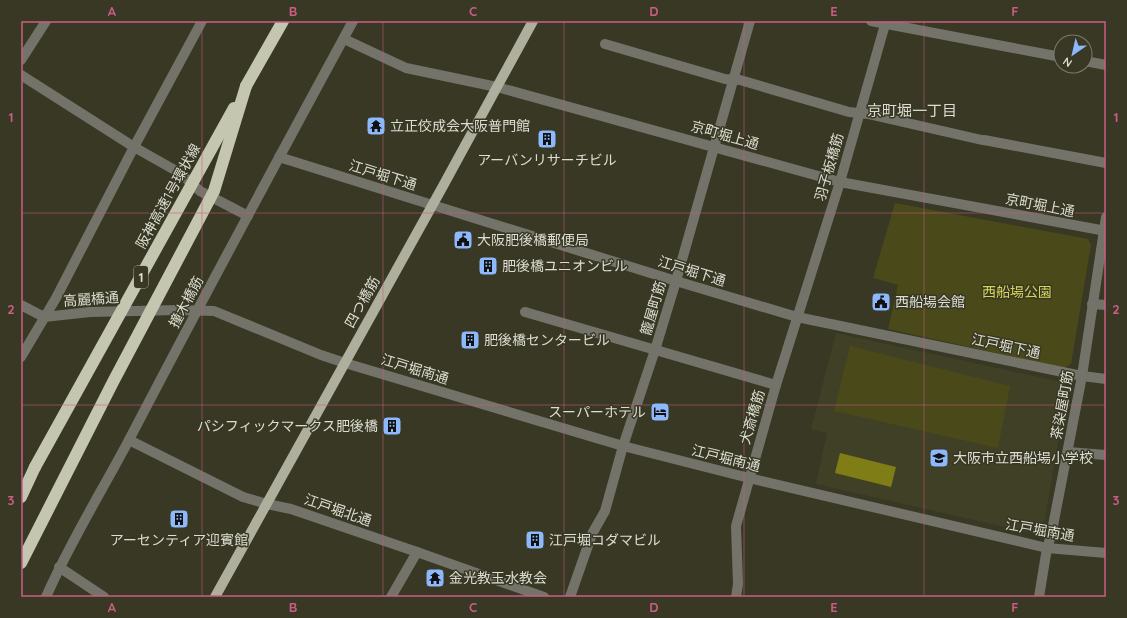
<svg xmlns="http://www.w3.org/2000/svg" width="1127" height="618" font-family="Quicksand,'Noto Sans JP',sans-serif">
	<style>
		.built { fill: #404026 }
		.green { fill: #4a4919 }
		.water { fill: #7f7d15 }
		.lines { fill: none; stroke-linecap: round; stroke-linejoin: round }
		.minor { stroke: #73736a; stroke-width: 10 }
		.major { stroke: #aeaf9c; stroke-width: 10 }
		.highway { stroke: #c5c6b0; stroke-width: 12 }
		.highway-bridge { stroke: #c5c6b0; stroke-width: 12 }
		.grid { fill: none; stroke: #cb5d85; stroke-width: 1; stroke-opacity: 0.55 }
		.labels { text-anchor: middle; stroke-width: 3; stroke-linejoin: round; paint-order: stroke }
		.shield { fill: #383825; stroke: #acac9e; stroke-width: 1 }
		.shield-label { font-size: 13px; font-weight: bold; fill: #ddddd2 }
		.poi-label { font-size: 14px; fill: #ddddd2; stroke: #383825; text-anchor: start }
		.street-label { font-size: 14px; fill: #ddddd2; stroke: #383825 }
		.park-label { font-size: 14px; fill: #d5d556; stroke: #383825 }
		.neighbourhood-label { font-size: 15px; fill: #ddddd2; stroke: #383825 }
		.neatline { fill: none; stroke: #cb5d85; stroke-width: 1.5 }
		.grid-label { font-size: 13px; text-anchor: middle; font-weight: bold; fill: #cb5d85 }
	</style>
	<rect width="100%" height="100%" fill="#383825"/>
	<polygon class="built" points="836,333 1062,382 1067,390 1043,530 1036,534 816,484 827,433 811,429"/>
	<g class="green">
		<polygon points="895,203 1088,239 1091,245 1071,364 1064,368 888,329 898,285 873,278"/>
		<polygon points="850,346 1010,386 998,448 834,411"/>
	</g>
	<polygon class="water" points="840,453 896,467 891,487 835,473"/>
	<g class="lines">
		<g class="minor">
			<polyline points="871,21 1061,57"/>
			<polyline points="344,39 406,68 497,87 840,182 1106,231"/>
			<polyline points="605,44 725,79 740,80 849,112 868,114 982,140"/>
			<polyline points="21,60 46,21"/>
			<polyline points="1085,61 1106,65"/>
			<polyline points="21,75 134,147 180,173 200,191 248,216"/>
			<polyline points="984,140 1106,163"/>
			<polyline points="279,157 676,281 797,317 1082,376 1106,379"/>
			<polyline points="1092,304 1106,305"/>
			<polyline points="21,305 44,317 90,312 178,310 214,311 321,355 345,363 623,446 749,478 1047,548 1106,553"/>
			<polyline points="525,312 776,385"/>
			<polyline points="21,357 56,298 134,147 202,21"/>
			<polyline points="129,440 243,497 267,504 291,509 417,552 544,597"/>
			<polyline points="1068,452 1106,455"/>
			<polyline points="59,567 104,597"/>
			<path d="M46 597C70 542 102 491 130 438 203 298 278 159 353 21"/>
			<polyline points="391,597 417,552"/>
			<polyline points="570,597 592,534 605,511 623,446 655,350 676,281 750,21"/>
			<polyline points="736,597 738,584 736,526 776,385 840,182 886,21"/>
			<polyline points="1039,597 1047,548 1051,536 1082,376 1106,217"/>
		</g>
		<polyline class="major" points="215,597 443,186 533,21"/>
		<g class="highway">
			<polyline points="246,86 283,21"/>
			<polyline points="21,497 35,467"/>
		</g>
		<g class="highway-bridge">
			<polyline points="35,467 234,108"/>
			<polyline points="21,563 113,382 214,191 246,86"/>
		</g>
	</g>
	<path class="grid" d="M202 21V597M383 21V597M564 21V597M744 21V597M924 21V597M21 213H1106M21 405H1106"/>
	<defs>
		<symbol id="temple-square" viewBox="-11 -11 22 22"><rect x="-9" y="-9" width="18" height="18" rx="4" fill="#8db9fc" stroke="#383825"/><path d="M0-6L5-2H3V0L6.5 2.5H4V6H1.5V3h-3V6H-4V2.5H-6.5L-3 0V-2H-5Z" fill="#111"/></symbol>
		<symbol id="building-square" viewBox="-11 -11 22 22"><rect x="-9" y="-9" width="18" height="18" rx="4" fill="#8db9fc" stroke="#383825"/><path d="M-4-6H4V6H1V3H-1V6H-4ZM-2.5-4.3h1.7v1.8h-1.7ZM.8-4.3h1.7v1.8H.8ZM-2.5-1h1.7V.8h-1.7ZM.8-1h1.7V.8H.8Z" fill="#111"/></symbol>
		<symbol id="civic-square" viewBox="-11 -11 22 22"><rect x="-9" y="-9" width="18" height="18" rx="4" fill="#8db9fc" stroke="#383825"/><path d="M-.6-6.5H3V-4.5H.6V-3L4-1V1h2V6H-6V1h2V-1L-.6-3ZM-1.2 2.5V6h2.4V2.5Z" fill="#111"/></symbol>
		<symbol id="hotel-square" viewBox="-11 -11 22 22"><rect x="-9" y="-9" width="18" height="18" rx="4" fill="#8db9fc" stroke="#383825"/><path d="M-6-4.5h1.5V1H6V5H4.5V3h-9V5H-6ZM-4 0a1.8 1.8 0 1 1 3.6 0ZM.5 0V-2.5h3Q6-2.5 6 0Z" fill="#111"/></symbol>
		<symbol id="school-square" viewBox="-11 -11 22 22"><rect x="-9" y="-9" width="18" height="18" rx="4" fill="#8db9fc" stroke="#383825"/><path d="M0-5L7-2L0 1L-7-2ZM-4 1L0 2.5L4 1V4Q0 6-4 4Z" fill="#111"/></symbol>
	</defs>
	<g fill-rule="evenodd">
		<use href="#temple-square" x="365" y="115" width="22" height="22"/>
		<use href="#building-square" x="536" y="128" width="22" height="22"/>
		<use href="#civic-square" x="452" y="229" width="22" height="22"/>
		<use href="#building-square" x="477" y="255" width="22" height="22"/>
		<use href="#civic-square" x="870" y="291" width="22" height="22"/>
		<use href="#building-square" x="459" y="329" width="22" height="22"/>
		<use href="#hotel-square" x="649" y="401" width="22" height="22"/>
		<use href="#building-square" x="381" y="415" width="22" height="22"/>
		<use href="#school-square" x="928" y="447" width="22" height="22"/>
		<use href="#building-square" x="168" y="508" width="22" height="22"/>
		<use href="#building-square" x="524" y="529" width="22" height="22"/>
		<use href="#temple-square" x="424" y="567" width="22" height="22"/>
	</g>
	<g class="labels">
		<rect class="shield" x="134" y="266" width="14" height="22" rx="3"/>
		<g class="shield-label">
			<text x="141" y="282">1</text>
		</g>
		<g class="poi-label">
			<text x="390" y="131">立正佼成会大阪普門館</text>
			<text x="547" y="165" text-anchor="middle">アーバンリサーチビル</text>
			<text x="477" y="245">大阪肥後橋郵便局</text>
			<text x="502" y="271">肥後橋ユニオンビル</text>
			<text x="895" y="307">西船場会館</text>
			<text x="484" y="345">肥後橋センタービル</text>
			<text x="646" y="417" text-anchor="end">スーパーホテル</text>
			<text x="378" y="431" text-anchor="end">パシフィックマークス肥後橋</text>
			<text x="953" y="463">大阪市立西船場小学校</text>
			<text x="179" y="545" text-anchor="middle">アーセンティア迎賓館</text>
			<text x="549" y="545">江戸堀コダマビル</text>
			<text x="449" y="583">金光教玉水教会</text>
		</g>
		<g class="street-label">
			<text transform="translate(725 135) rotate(16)" y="5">京町堀上通</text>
			<text transform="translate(829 167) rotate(-74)" y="5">羽子板橋筋</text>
			<text transform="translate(383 175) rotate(17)" y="5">江戸堀下通</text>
			<text transform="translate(168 196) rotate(-61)" y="5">阪神高速1号環状線</text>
			<text transform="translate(1040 205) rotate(11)" y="5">京町堀上通</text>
			<text transform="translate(692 271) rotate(17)" y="5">江戸堀下通</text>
			<text transform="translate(91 299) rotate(-4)" y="5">高麗橋通</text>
			<text transform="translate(186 302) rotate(-62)" y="5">撞木橋筋</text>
			<text transform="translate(362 302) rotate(-61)" y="5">四つ橋筋</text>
			<text transform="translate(653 308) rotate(-74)" y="5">籠屋町筋</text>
			<text transform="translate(1006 346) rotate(12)" y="5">江戸堀下通</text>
			<text transform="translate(415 369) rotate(17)" y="5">江戸堀南通</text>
			<text transform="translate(1062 405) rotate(-80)" y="5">茶染屋町筋</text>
			<text transform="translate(752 417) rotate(-74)" y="5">犬斎橋筋</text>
			<text transform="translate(726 458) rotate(14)" y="5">江戸堀南通</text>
			<text transform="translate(338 510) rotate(19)" y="5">江戸堀北通</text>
			<text transform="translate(1040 530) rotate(10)" y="5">江戸堀南通</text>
		</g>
		<g class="park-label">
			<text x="1017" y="297">西船場公園</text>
		</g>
		<g class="neighbourhood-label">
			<text x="912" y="116">京町堀一丁目</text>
		</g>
	</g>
	<rect width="1127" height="618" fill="none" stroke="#383825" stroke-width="44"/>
	<g transform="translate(1073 54) rotate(214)"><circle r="19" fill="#383825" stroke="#7a7a6a"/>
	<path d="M0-3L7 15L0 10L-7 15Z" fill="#8db9fc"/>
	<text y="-6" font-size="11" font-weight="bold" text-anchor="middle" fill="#ddddd2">N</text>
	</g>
	<rect x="22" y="22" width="1083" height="574" class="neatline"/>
	<g class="grid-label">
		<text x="112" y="16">A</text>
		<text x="293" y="16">B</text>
		<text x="473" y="16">C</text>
		<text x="654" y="16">D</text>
		<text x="834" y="16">E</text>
		<text x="1015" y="16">F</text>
		<text x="11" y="122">1</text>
		<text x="1116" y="122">1</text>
		<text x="11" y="314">2</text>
		<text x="1116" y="314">2</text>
		<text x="11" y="505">3</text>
		<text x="1116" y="505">3</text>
		<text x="112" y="612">A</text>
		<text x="293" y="612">B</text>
		<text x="473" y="612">C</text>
		<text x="654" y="612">D</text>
		<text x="834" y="612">E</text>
		<text x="1015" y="612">F</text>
	</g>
</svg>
